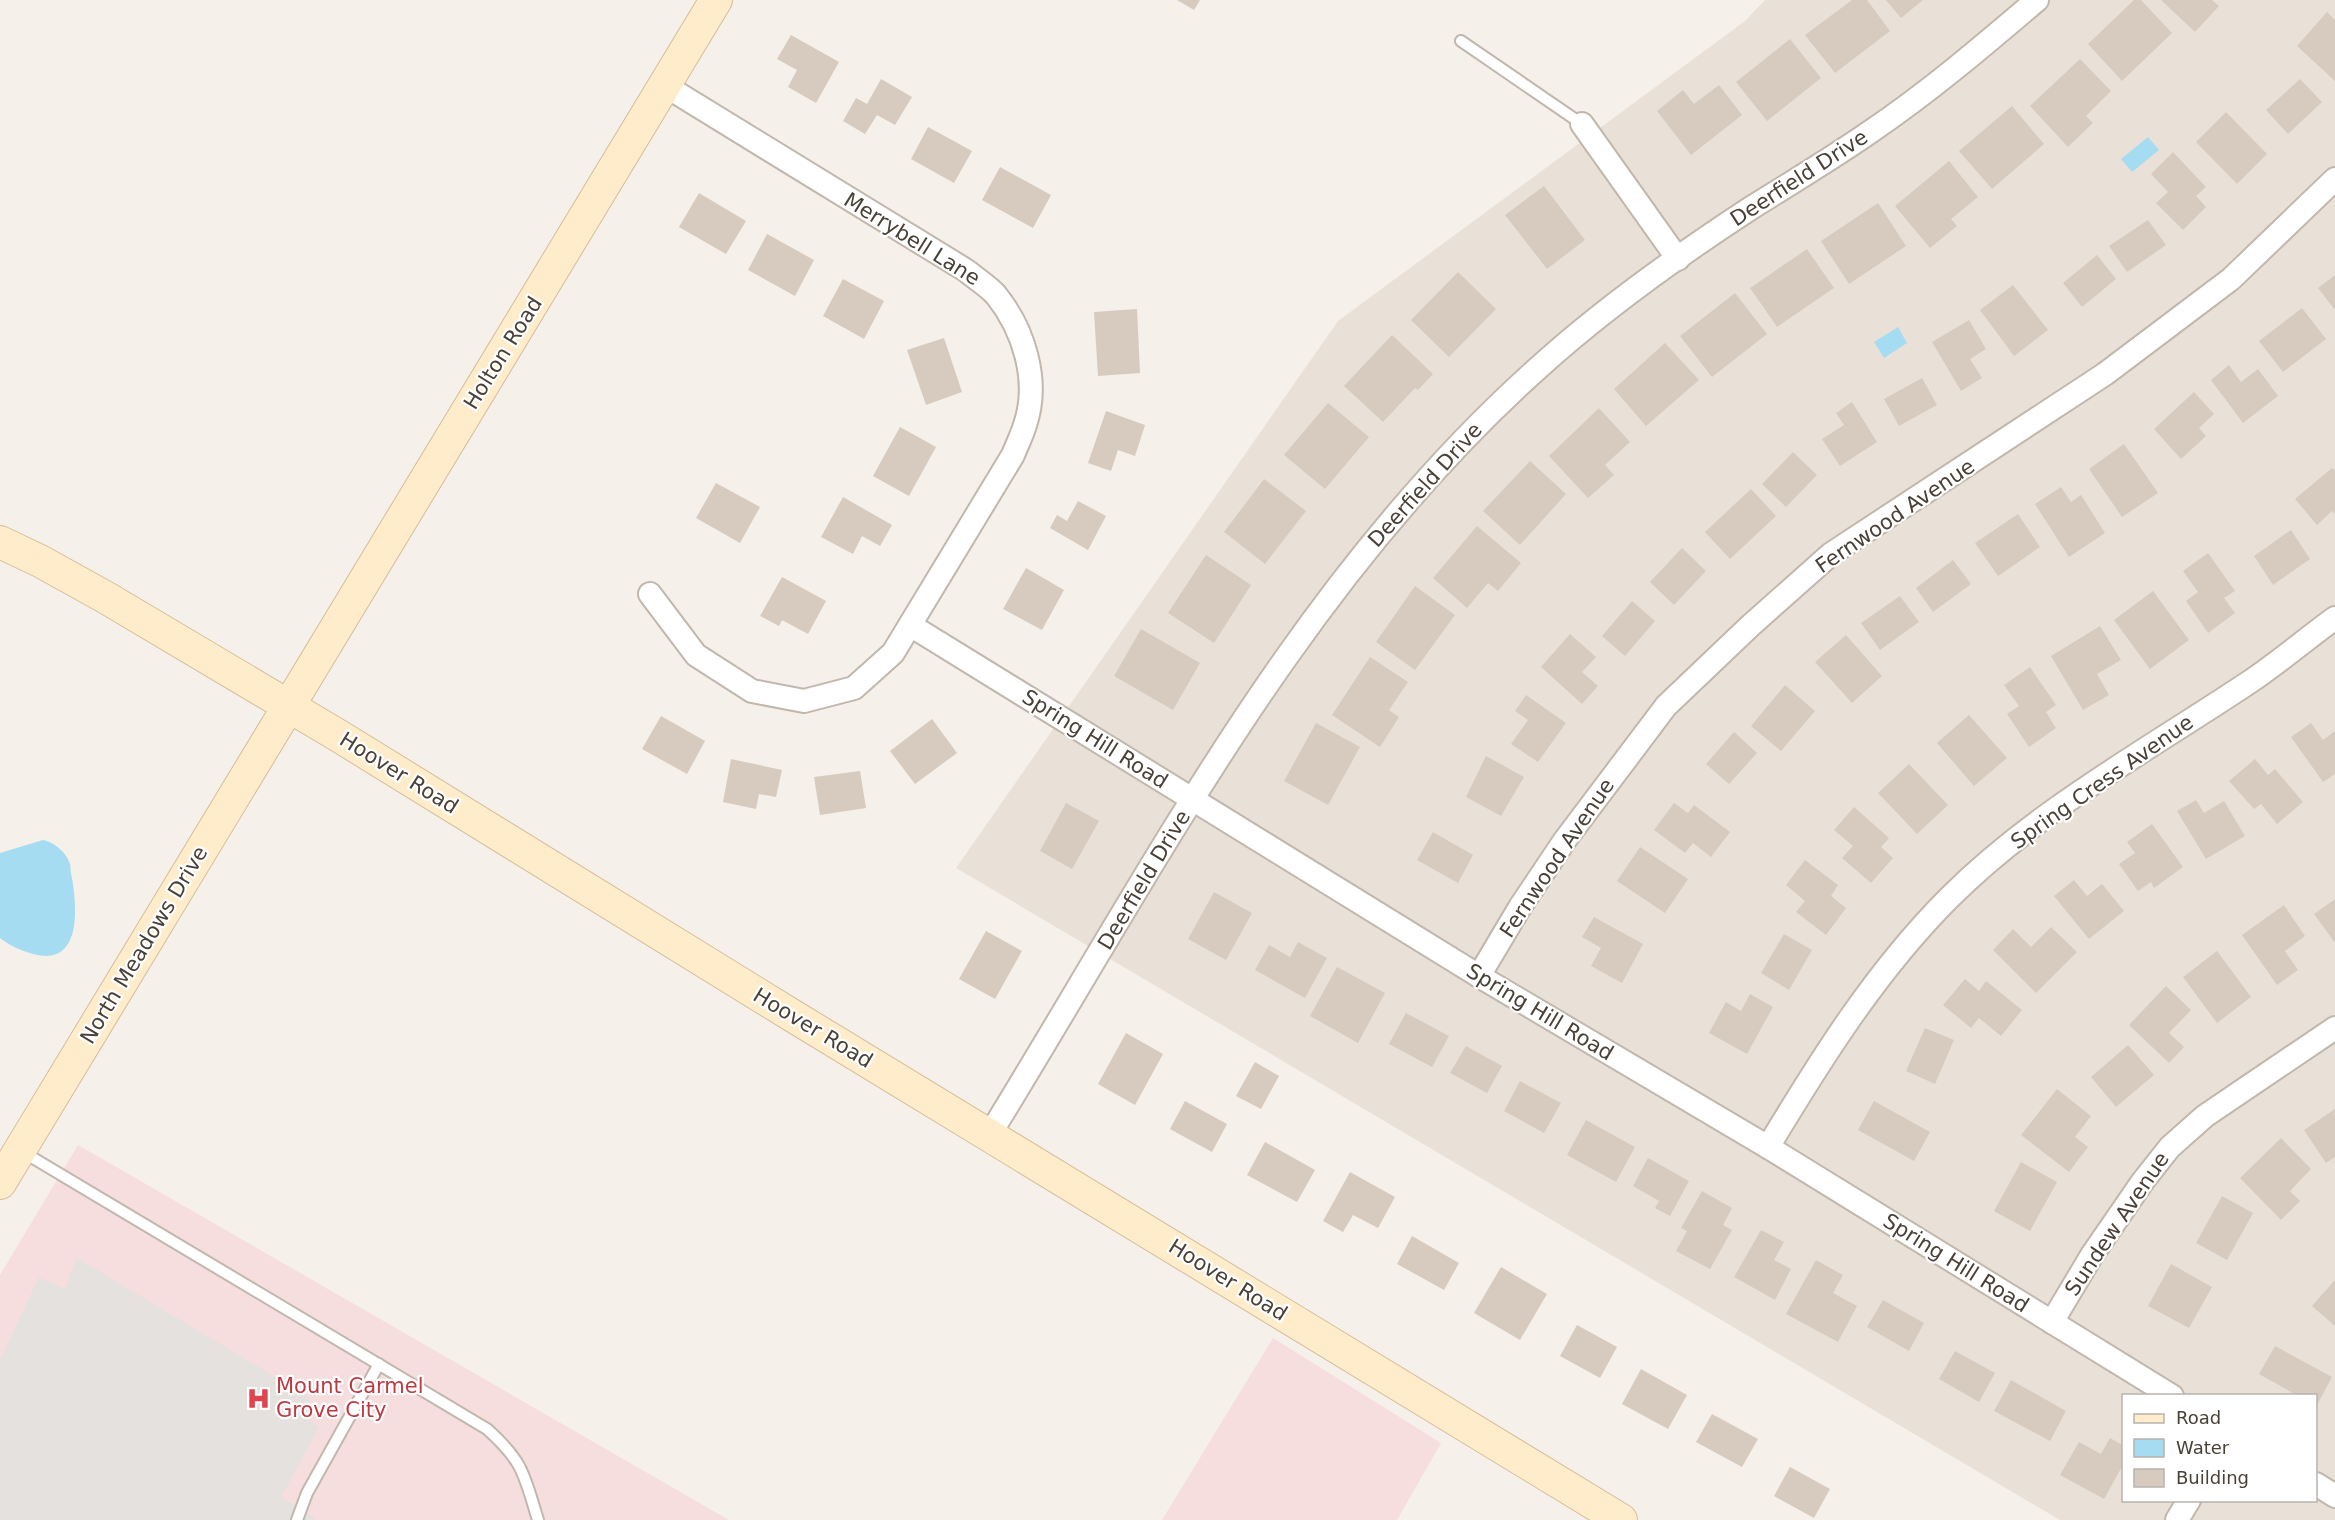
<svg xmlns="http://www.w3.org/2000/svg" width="2335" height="1520" font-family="'DejaVu Sans',sans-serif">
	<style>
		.residential { fill: #e9e1d8; fill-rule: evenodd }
		.medical { fill: #f5dedd }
		.parking { fill: #e4e1de }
		.water { fill: #a6dcf1 }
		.building { fill: #d7cbbf }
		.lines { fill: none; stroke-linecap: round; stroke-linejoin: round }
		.lane-casing { stroke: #c1b7ac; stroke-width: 14 }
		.street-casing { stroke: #c1b7ac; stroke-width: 26 }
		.secondary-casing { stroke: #d5be9a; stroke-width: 34 }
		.lane { stroke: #fff; stroke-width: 10 }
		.street { stroke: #fff; stroke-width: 22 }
		.secondary { stroke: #ffecca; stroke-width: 32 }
		.labels { text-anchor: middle; stroke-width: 4.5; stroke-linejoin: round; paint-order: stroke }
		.street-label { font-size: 21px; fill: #494038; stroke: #fff }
		.health-label { font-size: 21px; fill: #be3a42; stroke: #fff; text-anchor: start }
	</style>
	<rect width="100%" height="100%" fill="#f5f0ea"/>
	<path class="residential" d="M1765 0H2335V1520H2060L956 868 1338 321 1745 21ZM2124 1396H2316V1500H2124Z"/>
	<g class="medical">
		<polygon points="78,1145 729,1520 0,1520 0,1275"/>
		<polygon points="1273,1338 1441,1443 1397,1520 1162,1520"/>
	</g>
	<polygon class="parking" points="77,1258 310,1398 301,1416 319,1427 281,1497 314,1517 314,1520 0,1520 0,1360 39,1277 65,1289"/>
	<g class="water">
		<polygon points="2148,137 2159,150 2132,172 2121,159"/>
		<polygon points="1898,327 1907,343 1884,358 1874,342"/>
		<path d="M43 840C54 842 67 853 70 864 71 867 70 870 71 873 77 903 84 968 33 954 20 950 10 946 0 938V853Z"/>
	</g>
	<g class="building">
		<polygon points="1177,0 1200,0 1194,10"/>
		<polygon points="1852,0 1867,0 1890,31 1835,73 1805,35"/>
		<polygon points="1886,0 1923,0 1901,18"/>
		<polygon points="2134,0 2141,0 2172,33 2122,81 2088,44"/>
		<polygon points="2161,0 2212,0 2219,6 2195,32"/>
		<polygon points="2327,12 2335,20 2335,81 2297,46"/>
		<polygon points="791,35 839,62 816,103 788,87 797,70 777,59"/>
		<polygon points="1790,39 1821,78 1767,121 1736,82"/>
		<polygon points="2080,59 2111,91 2086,116 2093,123 2068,147 2030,106"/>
		<polygon points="881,79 912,97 895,125 877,115 865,134 843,121 856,98 867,104"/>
		<polygon points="2300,79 2322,102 2288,134 2266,110"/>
		<polygon points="1719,85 1742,115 1691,155 1657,111 1683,90 1694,104"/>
		<polygon points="2012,106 2044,144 1992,189 1959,151"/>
		<polygon points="2226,112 2267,154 2237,184 2196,142"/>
		<polygon points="928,127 972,151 954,183 911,159"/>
		<polygon points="2173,152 2206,187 2196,196 2206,207 2183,230 2156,203 2168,192 2151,174"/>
		<polygon points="1949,161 1978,197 1951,219 1957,226 1930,248 1895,206"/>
		<polygon points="1000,167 1051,195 1033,228 982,200"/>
		<polygon points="1544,186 1585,240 1547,269 1505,215"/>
		<polygon points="699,193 746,221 726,254 679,227"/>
		<polygon points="1878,203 1906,246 1849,284 1821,241"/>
		<polygon points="2148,220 2166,245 2127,272 2109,246"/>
		<polygon points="767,234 814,260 795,296 748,270"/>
		<polygon points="1807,249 1834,288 1777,327 1750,288"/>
		<polygon points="2097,255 2116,279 2082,307 2063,283"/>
		<polygon points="1458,272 1496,309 1449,357 1411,320"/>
		<polygon points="2335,275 2335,310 2318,288"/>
		<polygon points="843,279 884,301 864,339 823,316"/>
		<polygon points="2013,285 2048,330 2014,356 1980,310"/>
		<polygon points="1735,293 1767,334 1712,377 1680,336"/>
		<polygon points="2302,308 2326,339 2283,372 2259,341"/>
		<polygon points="1137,309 1140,373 1098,376 1094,312"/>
		<polygon points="1969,320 1986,349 1970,359 1982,378 1961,391 1932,342"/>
		<polygon points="1392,335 1433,374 1418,390 1415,388 1383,422 1344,386"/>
		<polygon points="944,338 962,392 926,405 907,350"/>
		<polygon points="1665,343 1699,380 1646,426 1614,389"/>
		<polygon points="2229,365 2241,382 2258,369 2278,396 2243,423 2211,380"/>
		<polygon points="1922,378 1937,405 1899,426 1884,399"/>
		<polygon points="2194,392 2214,414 2199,428 2206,436 2181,459 2154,429"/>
		<polygon points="1852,402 1877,442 1840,466 1822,439 1844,425 1836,413"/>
		<polygon points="1328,403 1369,437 1325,489 1284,455"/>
		<polygon points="1599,408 1630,442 1605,465 1614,475 1588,498 1549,456"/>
		<polygon points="1106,411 1145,425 1135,456 1118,450 1111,471 1088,463"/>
		<polygon points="900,427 936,447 909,496 873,476"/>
		<polygon points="2124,444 2158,493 2122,517 2089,469"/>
		<polygon points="1793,452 1817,475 1786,507 1762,484"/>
		<polygon points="1530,461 1566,494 1520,545 1483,511"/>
		<polygon points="2332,468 2335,471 2335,514 2332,511 2317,525 2295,499"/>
		<polygon points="1264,479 1306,511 1265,564 1224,532"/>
		<polygon points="716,483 760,507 740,543 696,518"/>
		<polygon points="2061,487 2071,502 2081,495 2105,533 2069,557 2035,504"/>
		<polygon points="1751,489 1776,516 1730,559 1705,532"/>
		<polygon points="843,497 892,525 880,546 862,536 853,554 821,537"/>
		<polygon points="1078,501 1106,516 1088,550 1050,528 1057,515 1067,521"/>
		<polygon points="2018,514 2040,547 1998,576 1975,543"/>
		<polygon points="1477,526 1521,563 1498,591 1488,583 1467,608 1433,578"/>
		<polygon points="2291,530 2310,559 2273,585 2254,556"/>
		<polygon points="1682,548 1706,571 1674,605 1650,582"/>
		<polygon points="2208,553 2235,591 2224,598 2235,613 2208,633 2186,601 2198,592 2183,571"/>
		<polygon points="1206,555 1251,585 1214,643 1168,613"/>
		<polygon points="1953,560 1971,584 1933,612 1916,588"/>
		<polygon points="1026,568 1064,590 1042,630 1003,609"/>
		<polygon points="782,577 826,601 808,634 782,620 779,626 760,616"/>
		<polygon points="1415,586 1455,615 1415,670 1376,642"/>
		<polygon points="2153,591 2189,640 2150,669 2114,620"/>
		<polygon points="1900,596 1919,622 1880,650 1861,623"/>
		<polygon points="1632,601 1655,621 1625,656 1602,636"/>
		<polygon points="2100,626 2121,660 2097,674 2109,695 2083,710 2051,656"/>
		<polygon points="1141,629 1200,663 1173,710 1114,676"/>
		<polygon points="1570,634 1596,657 1582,672 1598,686 1582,704 1541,667"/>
		<polygon points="1846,635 1882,676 1852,703 1815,662"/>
		<polygon points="1370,657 1408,682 1389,710 1399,717 1380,747 1332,715"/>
		<polygon points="2030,667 2056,705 2046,712 2056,728 2029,747 2007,714 2019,706 2004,685"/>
		<polygon points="1785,685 1815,711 1781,751 1751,726"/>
		<polygon points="1526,695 1566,723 1538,762 1511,744 1528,720 1515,711"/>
		<polygon points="1969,715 2007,758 1974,786 1937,743"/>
		<polygon points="661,716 705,741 687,774 642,749"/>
		<polygon points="932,719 957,753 915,784 890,751"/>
		<polygon points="1316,723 1360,747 1328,805 1284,781"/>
		<polygon points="2311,723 2323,740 2335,731 2335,774 2323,782 2291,737"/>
		<polygon points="1734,732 1757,753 1729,784 1706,764"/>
		<polygon points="1486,756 1524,777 1501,816 1466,797"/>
		<polygon points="731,759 782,770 776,797 759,794 756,809 723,802"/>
		<polygon points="2255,759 2268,775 2275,769 2303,802 2277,824 2261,804 2254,809 2229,781"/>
		<polygon points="1909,764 1948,805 1917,834 1878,793"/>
		<polygon points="860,771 866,808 820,815 814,777"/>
		<polygon points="2196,800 2204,813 2224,801 2245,836 2206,859 2177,811"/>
		<polygon points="1066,803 1099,821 1072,869 1040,851"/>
		<polygon points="1674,803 1688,813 1694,805 1730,832 1711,857 1693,843 1685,853 1654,830"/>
		<polygon points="1854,807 1889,838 1881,847 1893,858 1871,883 1842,858 1853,846 1834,830"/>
		<polygon points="2152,824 2183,867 2154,888 2151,882 2138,891 2119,864 2135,853 2127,842"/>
		<polygon points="1433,832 1473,855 1458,883 1417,860"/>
		<polygon points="1640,847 1688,879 1665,913 1617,881"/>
		<polygon points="1805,860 1838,885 1831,896 1846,908 1826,935 1796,912 1805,901 1786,885"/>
		<polygon points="2074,880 2087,896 2102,884 2124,911 2089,939 2054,896"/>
		<polygon points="1214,892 1252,913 1226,960 1188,939"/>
		<polygon points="2335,899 2335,943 2314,914"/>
		<polygon points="2284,905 2305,936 2285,951 2298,970 2277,985 2242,935"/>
		<polygon points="1594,917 1643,944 1622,983 1591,966 1601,948 1582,937"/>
		<polygon points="2051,927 2077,952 2036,993 1993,950 2013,929 2031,947"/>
		<polygon points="986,931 1022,951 995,999 959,979"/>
		<polygon points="1784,934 1812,950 1789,990 1761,973"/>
		<polygon points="1298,942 1327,958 1305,998 1255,970 1269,945 1290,957"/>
		<polygon points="2217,951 2251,997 2217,1023 2183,977"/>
		<polygon points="1337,967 1385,993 1358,1043 1310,1016"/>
		<polygon points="1965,979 1979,991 1986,981 2022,1010 2001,1036 1979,1018 1971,1028 1943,1005"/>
		<polygon points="2166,986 2191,1010 2169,1033 2184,1047 2169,1063 2129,1025"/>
		<polygon points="1750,994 1773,1007 1747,1054 1709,1033 1726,1002 1741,1011"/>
		<polygon points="1406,1013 1449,1036 1432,1067 1389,1044"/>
		<polygon points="1925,1028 1954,1040 1935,1084 1906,1071"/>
		<polygon points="1126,1033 1163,1054 1135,1105 1098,1084"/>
		<polygon points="2128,1045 2154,1075 2116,1107 2091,1077"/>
		<polygon points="1466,1046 1502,1066 1487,1093 1450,1073"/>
		<polygon points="1255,1062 1279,1076 1261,1109 1236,1096"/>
		<polygon points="1520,1081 1561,1103 1544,1133 1504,1111"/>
		<polygon points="2057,1089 2091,1116 2075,1137 2088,1147 2069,1172 2021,1135"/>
		<polygon points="1185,1101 1227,1124 1212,1152 1170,1129"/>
		<polygon points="1874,1101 1930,1132 1914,1161 1858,1130"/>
		<polygon points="2335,1109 2335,1157 2326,1163 2304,1130"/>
		<polygon points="1586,1120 1635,1147 1616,1182 1567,1155"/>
		<polygon points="2281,1138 2311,1169 2290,1191 2300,1201 2281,1220 2240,1178"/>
		<polygon points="1265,1142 1315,1170 1297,1202 1247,1175"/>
		<polygon points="1648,1158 1689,1181 1670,1216 1655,1208 1659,1201 1633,1186"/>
		<polygon points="2021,1162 2057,1182 2030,1231 1994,1211"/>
		<polygon points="1350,1172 1395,1197 1378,1228 1353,1215 1343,1232 1323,1221"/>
		<polygon points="1702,1191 1732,1208 1723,1225 1732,1230 1710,1269 1676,1251 1687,1231 1681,1228"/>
		<polygon points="2222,1196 2253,1213 2227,1260 2196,1243"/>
		<polygon points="1761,1230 1784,1242 1774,1260 1791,1269 1775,1300 1734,1277"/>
		<polygon points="1412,1236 1459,1263 1444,1290 1397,1264"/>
		<polygon points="1816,1260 1843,1275 1833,1293 1857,1306 1838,1342 1786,1314"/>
		<polygon points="2171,1264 2212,1287 2189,1328 2148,1306"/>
		<polygon points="1501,1267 1547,1294 1520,1340 1474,1313"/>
		<polygon points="2335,1280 2335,1326 2312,1306"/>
		<polygon points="1883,1300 1924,1323 1909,1351 1867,1327"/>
		<polygon points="1577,1325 1617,1347 1600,1378 1560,1356"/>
		<polygon points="2275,1346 2332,1377 2316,1407 2316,1396 2298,1396 2259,1374"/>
		<polygon points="1955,1351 1995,1373 1979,1402 1939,1379"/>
		<polygon points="1641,1369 1687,1395 1668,1429 1622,1404"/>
		<polygon points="2011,1380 2066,1411 2050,1441 1994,1411"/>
		<polygon points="1712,1414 1758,1439 1742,1467 1696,1442"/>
		<polygon points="2110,1438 2124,1446 2124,1463 2104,1499 2060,1475 2079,1442 2101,1454"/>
		<polygon points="1790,1467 1830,1489 1814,1518 1774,1496"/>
	</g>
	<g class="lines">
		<defs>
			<g id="lane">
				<polyline points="1461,41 1582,124"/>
				<path d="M23 1152 487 1429C524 1462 524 1475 538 1520"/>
				<polyline points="297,1520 307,1493 379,1364"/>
			</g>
			<g id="street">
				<polyline points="1582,124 1678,259"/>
				<path d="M650 594 696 655 752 691 804 701 854 688 893 653 1013 455C1017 445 1022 435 1025 425 1040 381 1024 330 996 295 988 286 976 279 967 271L664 85"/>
				<polyline points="910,625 1479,976 1768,1147 2172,1396"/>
				<polyline points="1479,976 1520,907 1565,840 1666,706 1750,626 1831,554 2105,374 2231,279 2335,179"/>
				<path d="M990 1134C1155 866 1300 581 1537 369 1603 309 1676 257 1751 208 1791 183 1831 159 1870 132 1929 92 1983 46 2037 0"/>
				<path d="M1768 1147C1821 1059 1876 971 1949 898 2036 811 2146 751 2248 683 2278 663 2306 639 2335 618"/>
				<polyline points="2052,1322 2092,1255 2143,1181 2170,1147 2205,1116 2335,1028"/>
				<polyline points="2316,1484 2335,1496"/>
				<polyline points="2177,1520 2189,1500"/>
			</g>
			<g id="secondary">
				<polyline points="0,542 40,561 105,597 339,736 793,1016 1621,1520"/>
				<polyline points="0,1183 716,0"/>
			</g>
		</defs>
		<use href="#lane" class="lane-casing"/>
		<use href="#street" class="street-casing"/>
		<use href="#secondary" class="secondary-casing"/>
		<use href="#lane" class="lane"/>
		<use href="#street" class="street"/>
		<use href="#secondary" class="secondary"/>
	</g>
	<defs>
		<symbol id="hospital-bare" viewBox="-9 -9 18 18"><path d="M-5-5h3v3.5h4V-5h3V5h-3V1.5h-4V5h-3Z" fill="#e0444e" stroke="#fff" stroke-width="2.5" paint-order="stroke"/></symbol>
	</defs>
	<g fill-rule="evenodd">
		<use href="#hospital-bare" x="242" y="1382" width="33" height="33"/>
	</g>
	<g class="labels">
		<g class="street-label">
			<text transform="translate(1799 178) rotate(-33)" y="7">Deerfield Drive</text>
			<text transform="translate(912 239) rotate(32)" y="7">Merrybell Lane</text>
			<text transform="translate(503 353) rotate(-58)" y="7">Holton Road</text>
			<text transform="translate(1425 485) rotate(-48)" y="7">Deerfield Drive</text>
			<text transform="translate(1895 516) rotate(-34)" y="7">Fernwood Avenue</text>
			<text transform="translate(1095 739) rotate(32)" y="7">Spring Hill Road</text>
			<text transform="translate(399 773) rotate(32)" y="7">Hoover Road</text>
			<text transform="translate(2102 782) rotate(-35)" y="7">Spring Cress Avenue</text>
			<text transform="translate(1557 858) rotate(-56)" y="7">Fernwood Avenue</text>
			<text transform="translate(1144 880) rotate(-59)" y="7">Deerfield Drive</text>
			<text transform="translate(144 945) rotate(-59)" y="7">North Meadows Drive</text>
			<text transform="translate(1540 1012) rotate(31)" y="7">Spring Hill Road</text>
			<text transform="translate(813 1028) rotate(31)" y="7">Hoover Road</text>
			<text transform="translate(2117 1224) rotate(-56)" y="7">Sundew Avenue</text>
			<text transform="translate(1956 1263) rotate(32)" y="7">Spring Hill Road</text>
			<text transform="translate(1228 1280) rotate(32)" y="7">Hoover Road</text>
		</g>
		<g class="health-label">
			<text x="276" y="1393">Mount Carmel<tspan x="276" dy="24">Grove City</tspan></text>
		</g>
	</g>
	<rect x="2122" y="1394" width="195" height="108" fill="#ffffff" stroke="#b6b3af" stroke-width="1.5"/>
	<rect x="2134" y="1414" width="30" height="9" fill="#ffecca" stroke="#b6b3af" stroke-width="1.5"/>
	<text x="2176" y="1424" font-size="18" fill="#494038">Road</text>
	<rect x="2134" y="1439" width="30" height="18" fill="#a6dcf1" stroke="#b6b3af" stroke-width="1.5"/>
	<text x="2176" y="1454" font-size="18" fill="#494038">Water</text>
	<rect x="2134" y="1469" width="30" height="18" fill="#d7cbbf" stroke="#b6b3af" stroke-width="1.5"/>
	<text x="2176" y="1484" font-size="18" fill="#494038">Building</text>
</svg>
